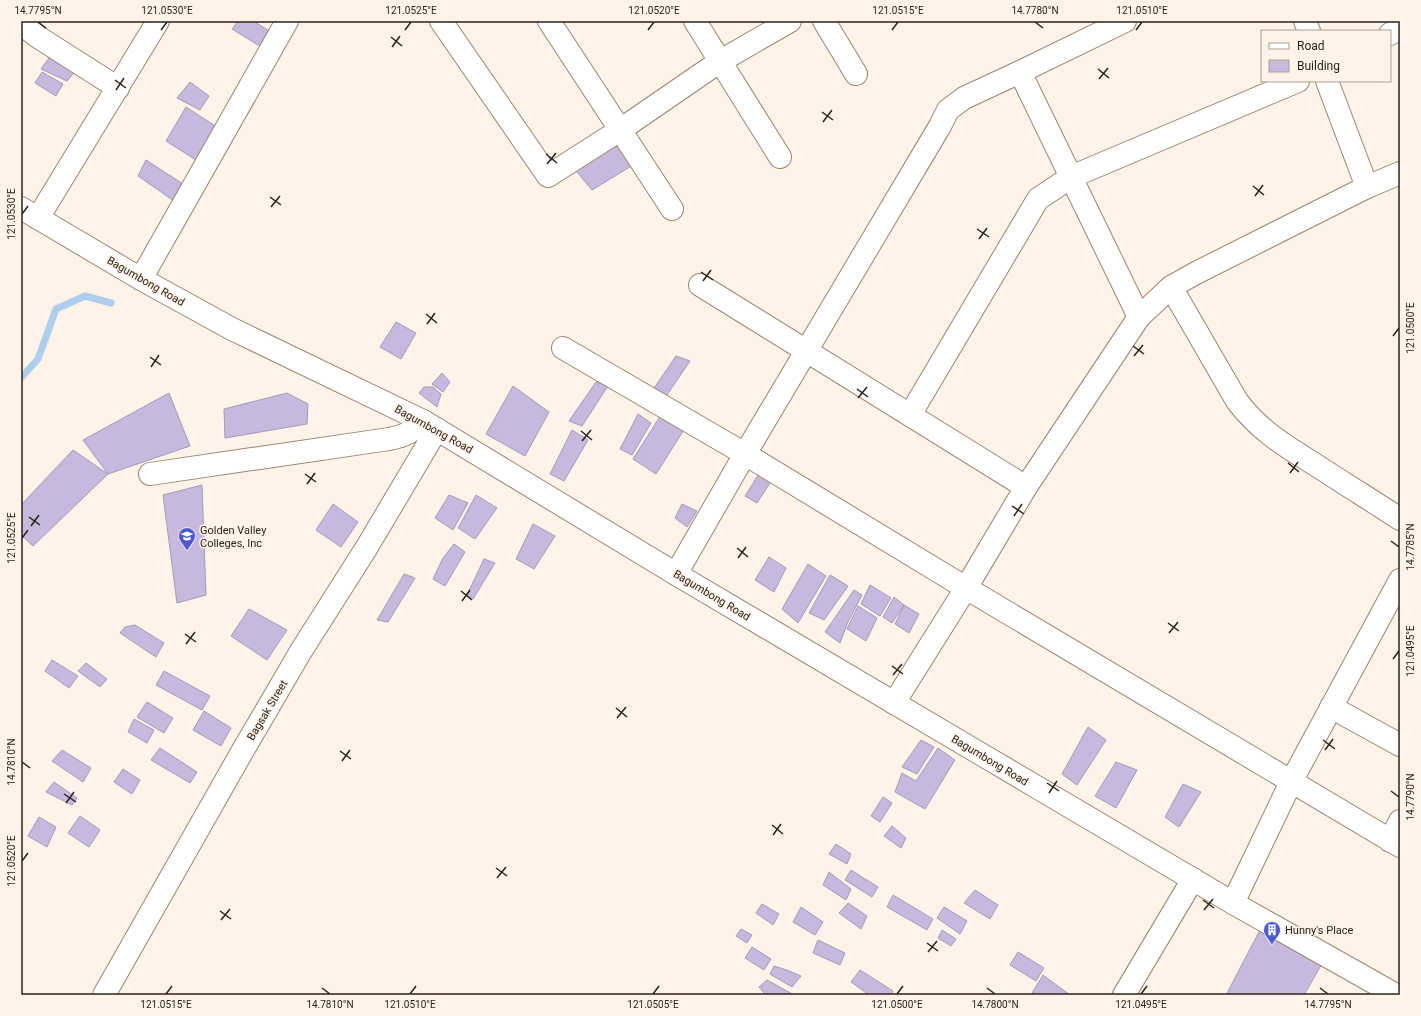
<svg xmlns="http://www.w3.org/2000/svg" width="1421" height="1016" font-family="Roboto,sans-serif">
	<style>
		.lines { fill: none; stroke-linecap: round; stroke-linejoin: round }
		.stream { stroke: #aeceec; stroke-width: 7 }
		.building { fill: #c7b8de; stroke: #a59ab7 }
		.minor-casing { stroke: #9c846d; stroke-width: 24 }
		.minor { stroke: #fff; stroke-width: 22 }
		.ticks { fill: none; stroke: #2b2219; stroke-width: 1.5 }
		.labels { text-anchor: middle; stroke-width: 3; stroke-linejoin: round; paint-order: stroke }
		.street-label { font-size: 11px; fill: #2b2219; stroke: #fef3e9 }
		.poi-label { font-size: 11px; fill: #2b2219; stroke: #fef3e9; text-anchor: start }
		.neatline { fill: none; stroke: #2b2219; stroke-width: 1.5 }
		.ticks-label { font-size: 10px; text-anchor: middle; fill: #2b2219 }
	</style>
	<rect width="100%" height="100%" fill="#fef3e9"/>
	<g class="lines">
		<polyline class="stream" points="21,378 38,359 56,309 85,296 111,303"/>
	</g>
	<g class="building">
		<polygon points="238,21 253,21 276,35 266,50 232,29"/>
		<polygon points="54,51 78,68 67,81 41,69"/>
		<polygon points="42,72 63,84 56,96 35,83"/>
		<polygon points="190,82 209,96 200,110 177,98"/>
		<polygon points="186,107 217,127 196,160 166,141"/>
		<polygon points="617,137 638,162 592,190 572,166"/>
		<polygon points="146,160 183,184 174,201 138,176"/>
		<polygon points="396,322 416,333 401,359 380,347"/>
		<polygon points="676,356 690,361 664,399 652,391"/>
		<polygon points="442,373 450,382 443,392 432,384"/>
		<polygon points="596,382 608,386 582,426 569,421"/>
		<polygon points="513,386 549,412 525,456 486,434"/>
		<polygon points="424,387 433,387 441,394 437,407 419,393"/>
		<polygon points="169,393 190,446 108,474 83,440"/>
		<polygon points="287,393 308,404 307,424 225,438 224,409"/>
		<polygon points="664,410 687,425 656,474 633,459"/>
		<polygon points="638,414 651,423 632,455 620,449"/>
		<polygon points="572,430 588,440 564,481 550,474"/>
		<polygon points="73,450 108,474 33,546 21,535 21,505"/>
		<polygon points="762,469 774,477 757,503 745,496"/>
		<polygon points="202,485 206,595 177,603 163,495"/>
		<polygon points="449,495 468,503 453,530 435,518"/>
		<polygon points="476,495 497,508 475,539 458,528"/>
		<polygon points="333,504 358,522 341,547 316,530"/>
		<polygon points="682,504 697,511 687,527 675,518"/>
		<polygon points="533,524 555,536 534,569 516,559"/>
		<polygon points="454,544 465,552 445,586 433,579 443,558"/>
		<polygon points="769,557 786,568 774,592 755,580"/>
		<polygon points="484,559 495,563 473,599 467,595"/>
		<polygon points="808,564 826,576 798,623 782,609"/>
		<polygon points="404,574 415,578 388,622 377,620"/>
		<polygon points="830,575 848,586 824,620 809,613"/>
		<polygon points="870,585 891,598 880,616 861,604"/>
		<polygon points="854,590 862,595 848,622 840,643 825,632"/>
		<polygon points="894,597 904,605 892,623 883,617"/>
		<polygon points="904,605 919,614 909,633 895,624"/>
		<polygon points="858,606 877,618 866,641 847,629"/>
		<polygon points="249,609 287,630 267,660 231,636"/>
		<polygon points="135,625 164,643 156,657 120,633 125,627"/>
		<polygon points="52,660 78,676 69,688 45,671"/>
		<polygon points="86,663 107,679 100,687 78,671"/>
		<polygon points="164,671 210,696 202,710 156,685"/>
		<polygon points="147,702 173,718 164,733 137,717"/>
		<polygon points="204,711 231,728 221,746 193,730"/>
		<polygon points="134,719 154,730 147,743 128,732"/>
		<polygon points="1088,727 1106,740 1077,785 1062,774"/>
		<polygon points="921,740 934,747 917,774 902,767"/>
		<polygon points="160,748 197,772 190,783 151,760"/>
		<polygon points="938,748 955,760 925,809 895,792 902,773 916,781"/>
		<polygon points="62,750 91,768 83,782 52,761"/>
		<polygon points="1116,762 1137,770 1116,808 1095,796"/>
		<polygon points="123,769 140,780 132,794 114,782"/>
		<polygon points="54,782 77,798 72,805 46,792"/>
		<polygon points="1183,784 1201,792 1179,827 1165,817"/>
		<polygon points="883,797 892,803 880,822 871,816"/>
		<polygon points="80,816 100,830 89,847 68,833"/>
		<polygon points="39,817 56,827 47,847 28,836"/>
		<polygon points="892,826 906,838 901,848 884,836"/>
		<polygon points="836,844 851,854 847,864 829,854"/>
		<polygon points="851,870 878,887 872,897 845,880"/>
		<polygon points="829,872 851,889 846,900 823,885"/>
		<polygon points="975,890 998,905 990,919 964,903"/>
		<polygon points="893,895 933,919 927,930 887,907"/>
		<polygon points="848,903 867,916 861,929 839,913"/>
		<polygon points="762,904 779,914 773,925 756,913"/>
		<polygon points="801,907 823,922 815,935 793,922"/>
		<polygon points="944,907 967,921 960,934 937,918"/>
		<polygon points="1261,928 1323,962 1304,995 1226,995"/>
		<polygon points="741,929 752,935 747,943 736,936"/>
		<polygon points="942,930 956,939 951,946 938,938"/>
		<polygon points="818,940 845,953 840,965 813,953"/>
		<polygon points="752,947 771,959 764,970 745,958"/>
		<polygon points="1018,952 1044,968 1036,981 1010,965"/>
		<polygon points="774,966 787,970 801,976 792,987 770,974"/>
		<polygon points="860,970 893,991 891,995 869,995 851,982"/>
		<polygon points="1043,975 1070,995 1036,995 1032,993"/>
		<polygon points="767,980 794,995 766,995 759,987"/>
	</g>
	<g class="lines">
		<defs>
			<g id="minor">
				<polyline points="441,21 548,176 620,130 719,62 790,21"/>
				<polyline points="549,21 672,209"/>
				<polyline points="695,21 780,157"/>
				<polyline points="824,21 856,74"/>
				<polyline points="1305,21 1309,31"/>
				<polyline points="21,24 38,37 118,88"/>
				<polyline points="1390,34 1400,28"/>
				<polyline points="1020,72 1139,317"/>
				<polyline points="1327,81 1367,187"/>
				<polyline points="21,208 141,279 232,329 423,421 676,574 979,753 1233,903 1396,995"/>
				<polyline points="38,218 158,21"/>
				<polyline points="141,279 287,21"/>
				<polyline points="700,285 1026,487"/>
				<path d="M1171 287 1237 401C1261 433 1289 448 1322 469 1348 486 1374 502 1400 519"/>
				<polyline points="563,348 745,454 966,588 1400,846"/>
				<polyline points="910,415 1038,199 1071,177 1298,81"/>
				<path d="M150 474 389 439C405 436 412 432 423 421"/>
				<polyline points="676,574 745,454 940,126 948,110 964,98 1020,72 1125,21"/>
				<polyline points="894,703 966,588 1026,487 1139,317 1171,287 1196,273 1367,187 1400,173"/>
				<polyline points="1331,707 1400,745"/>
				<polyline points="1390,841 1400,821"/>
				<polyline points="1233,903 1291,782 1400,580"/>
				<polyline points="104,995 242,752 301,651 367,547 437,429"/>
				<polyline points="1124,995 1193,879"/>
			</g>
		</defs>
		<use href="#minor" class="minor-casing"/>
		<use href="#minor" class="minor"/>
	</g>
	<path class="ticks" d="M38 22 46 28M1035 22 1043 28M161 30 167 22M405 30 411 22M648 30 654 22M892 30 898 22M1136 30 1142 22M391 37 402 46M392 47 400 36M1098 69 1109 78M1099 79 1108 68M115 80 126 88M116 90 124 78M822 112 833 120M823 122 832 110M546 154 557 163M547 164 556 153M1253 186 1264 195M1255 196 1263 185M270 197 281 205M271 207 280 196M22 214 28 206M977 229 989 237M979 239 987 228M701 272 713 280M703 281 711 270M426 314 437 323M427 324 435 313M1393 336 1399 328M1133 346 1144 354M1134 356 1143 345M150 357 161 365M151 367 159 355M857 389 868 397M858 398 867 387M581 431 592 440M582 441 591 430M1288 463 1299 472M1290 473 1298 462M305 474 316 482M307 484 315 473M1012 506 1024 514M1014 516 1022 504M29 517 40 525M31 526 39 515M22 538 28 530M1391 541 1399 547M737 548 748 557M738 558 746 547M461 591 472 600M462 601 470 590M1168 623 1179 631M1169 633 1178 622M185 634 196 642M186 644 195 632M1393 659 1399 651M892 666 903 674M893 675 902 664M616 708 627 717M617 718 626 707M1323 740 1335 749M1325 750 1333 739M340 751 351 759M342 761 350 750M22 762 30 768M1047 783 1059 791M1391 791 1399 797M1049 793 1057 781M64 794 76 802M66 803 74 792M772 825 783 834M773 835 781 824M22 861 28 853M496 868 507 876M497 878 506 867M1203 900 1214 908M1204 910 1213 899M220 911 231 919M221 920 230 909M927 943 938 951M928 952 937 941M322 988 330 994M987 988 995 994M1320 988 1328 994M166 994 172 986M410 994 416 986M653 994 659 986M897 994 903 986M1141 994 1147 986"/>
	<defs>
		<symbol id="school-pin" viewBox="-11 -11 22 30"><path d="M0 17L-7.5 6A9.5 9.5 0 1 1 7.5 6Z" fill="#4e5ad0" stroke="#fef3e9"/><path d="M0-5L7-2L0 1L-7-2ZM-4 1L0 2.5L4 1V4Q0 6-4 4Z" fill="#fff"/></symbol>
		<symbol id="building-pin" viewBox="-11 -11 22 30"><path d="M0 17L-7.5 6A9.5 9.5 0 1 1 7.5 6Z" fill="#4e5ad0" stroke="#fef3e9"/><path d="M-4-6H4V6H1V3H-1V6H-4ZM-2.5-4.3h1.7v1.8h-1.7ZM.8-4.3h1.7v1.8H.8ZM-2.5-1h1.7V.8h-1.7ZM.8-1h1.7V.8H.8Z" fill="#fff"/></symbol>
	</defs>
	<g fill-rule="evenodd">
		<use href="#school-pin" x="177" y="526" width="20" height="27"/>
		<use href="#building-pin" x="1262" y="920" width="20" height="27"/>
	</g>
	<g class="labels">
		<g class="street-label">
			<text transform="translate(146 281) rotate(30)" y="4">Bagumbong Road</text>
			<text transform="translate(434 429) rotate(29)" y="4">Bagumbong Road</text>
			<text transform="translate(712 595) rotate(31)" y="4">Bagumbong Road</text>
			<text transform="translate(267 710) rotate(-59)" y="4">Bagsak Street</text>
			<text transform="translate(990 760) rotate(31)" y="4">Bagumbong Road</text>
		</g>
		<g class="poi-label">
			<text x="200" y="534">Golden Valley<tspan x="200" dy="13">Colleges, Inc</tspan></text>
			<text x="1285" y="934">Hunny's Place</text>
		</g>
	</g>
	<rect width="1421" height="1016" fill="none" stroke="#fef3e9" stroke-width="44"/>
	<rect x="1261" y="30" width="130" height="52" fill="#fef3e9" stroke="#aa9f96"/>
	<rect x="1269" y="43" width="20" height="6" fill="#ffffff" stroke="#aa9f96"/>
	<text x="1297" y="50" font-size="12" fill="#2b2219">Road</text>
	<rect x="1269" y="60" width="20" height="12" fill="#c7b8de" stroke="#aa9f96"/>
	<text x="1297" y="70" font-size="12" fill="#2b2219">Building</text>
	<rect x="22" y="22" width="1377" height="972" class="neatline"/>
	<g class="ticks-label">
		<text x="38" y="14">14.7795°N</text>
		<text x="167" y="14">121.0530°E</text>
		<text x="411" y="14">121.0525°E</text>
		<text x="654" y="14">121.0520°E</text>
		<text x="898" y="14">121.0515°E</text>
		<text x="1035" y="14">14.7780°N</text>
		<text x="1142" y="14">121.0510°E</text>
		<text transform="translate(11 214) rotate(-90)" y="4">121.0530°E</text>
		<text transform="translate(1410 328) rotate(-90)" y="4">121.0500°E</text>
		<text transform="translate(11 538) rotate(-90)" y="4">121.0525°E</text>
		<text transform="translate(1410 547) rotate(-90)" y="4">14.7785°N</text>
		<text transform="translate(1410 651) rotate(-90)" y="4">121.0495°E</text>
		<text transform="translate(11 762) rotate(-90)" y="4">14.7810°N</text>
		<text transform="translate(1410 797) rotate(-90)" y="4">14.7790°N</text>
		<text transform="translate(11 861) rotate(-90)" y="4">121.0520°E</text>
		<text x="166" y="1008">121.0515°E</text>
		<text x="330" y="1008">14.7810°N</text>
		<text x="410" y="1008">121.0510°E</text>
		<text x="653" y="1008">121.0505°E</text>
		<text x="897" y="1008">121.0500°E</text>
		<text x="995" y="1008">14.7800°N</text>
		<text x="1141" y="1008">121.0495°E</text>
		<text x="1328" y="1008">14.7795°N</text>
	</g>
</svg>
